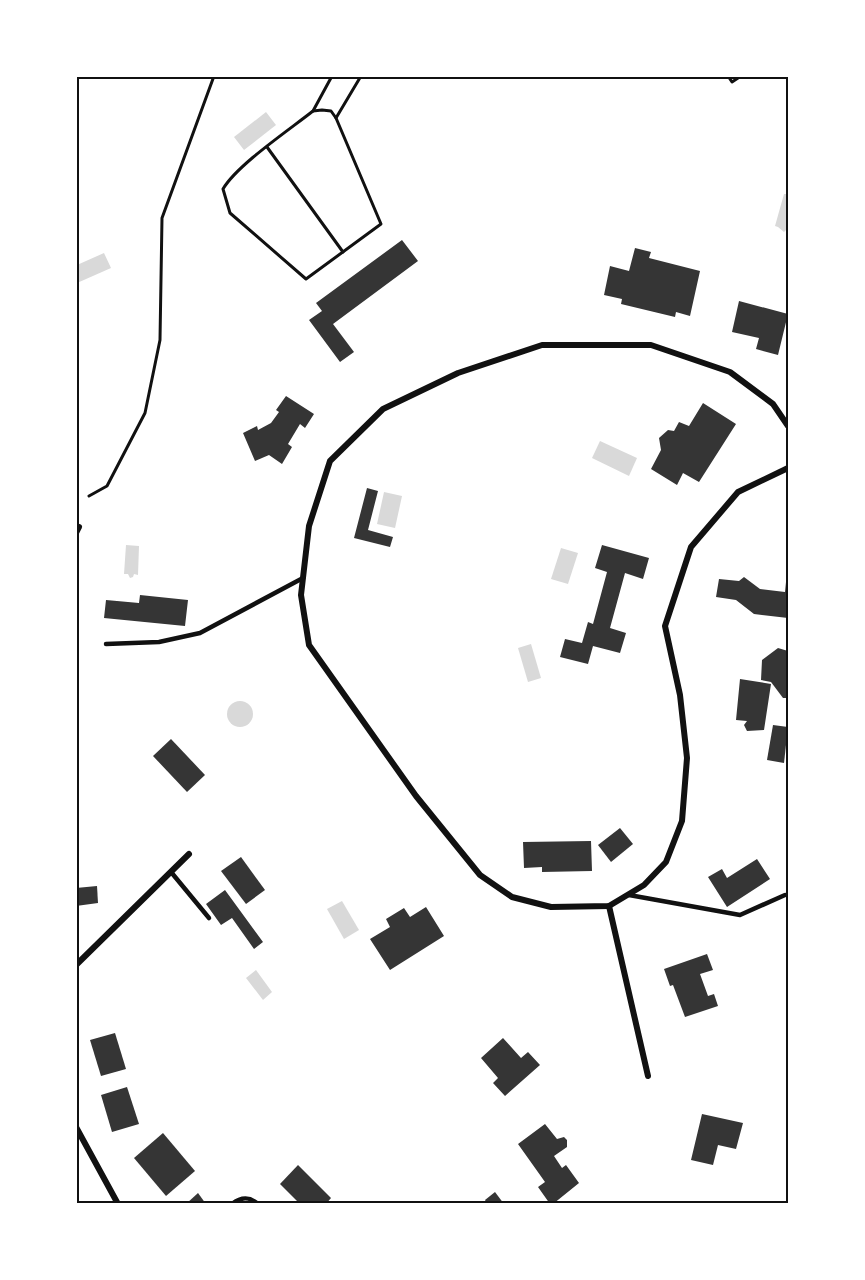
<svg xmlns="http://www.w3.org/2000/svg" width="865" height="1280" font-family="'Zilla Slab',serif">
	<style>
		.water { fill: #d9d9d9 }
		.building { fill: #353535 }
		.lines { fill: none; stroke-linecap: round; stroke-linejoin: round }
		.path { stroke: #111; stroke-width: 3 }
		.service { stroke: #111; stroke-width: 4.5 }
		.minor { stroke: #111; stroke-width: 6 }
		.neatline { fill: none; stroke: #111; stroke-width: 2 }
	</style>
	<rect width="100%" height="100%" fill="#fff"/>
	<g class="water">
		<polygon points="266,112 276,125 244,150 234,137"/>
		<polygon points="784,194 788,194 788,228 784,232 778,227 775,226"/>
		<polygon points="104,253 111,268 77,283 77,265"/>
		<polygon points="600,441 637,458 629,476 592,458"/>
		<polygon points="384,492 402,496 395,528 377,524"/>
		<polygon points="126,545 139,546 138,575 134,574 133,577 130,578 128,574 124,574"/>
		<polygon points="561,548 578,553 568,584 551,579"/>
		<polygon points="531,644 541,678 528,682 518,648"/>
		<circle cx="240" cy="714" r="13"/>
		<polygon points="342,901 359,930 344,939 327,909"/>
		<polygon points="256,970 272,992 263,1000 246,978"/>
	</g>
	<g class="building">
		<polygon points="402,240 418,261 333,324 354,352 340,362 309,320 322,311 316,303"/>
		<polygon points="635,248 651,252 649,258 700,271 690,316 676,312 675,317 621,304 622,299 604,295 610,266 629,271"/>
		<polygon points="739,301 788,314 778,355 756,349 759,338 732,332"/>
		<polygon points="286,396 314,414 305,428 300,424 288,444 292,447 282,464 269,455 255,461 243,433 257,426 258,430 271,423 279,412 276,410"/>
		<polygon points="703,403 736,424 699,482 683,473 677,485 651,469 661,450 659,438 668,430 674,431 679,422 689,426"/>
		<polygon points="367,488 378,491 368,530 393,537 390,547 354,538"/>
		<polygon points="602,545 649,558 643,579 625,573 610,628 626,633 620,653 593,646 588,664 560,657 565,639 582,643 588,622 593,624 607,572 595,568"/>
		<polygon points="744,577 760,589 785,592 786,582 788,583 788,618 754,614 736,600 716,597 719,579 739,581"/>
		<polygon points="140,595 188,600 185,626 104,618 106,600 139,603"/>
		<polygon points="778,648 788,651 788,698 783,698 771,682 761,680 762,660"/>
		<polygon points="740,679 771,684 764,730 747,731 744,725 747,721 736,720"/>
		<polygon points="773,725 788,727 784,763 767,760"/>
		<polygon points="171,739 205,775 187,792 153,756"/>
		<polygon points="620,828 633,844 611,862 598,845"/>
		<polygon points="591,841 592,871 542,872 542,867 524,868 523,842"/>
		<polygon points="241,857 265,890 246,904 221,871"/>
		<polygon points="757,859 770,879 727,907 708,877 722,869 727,878"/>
		<polygon points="97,886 98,903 76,906 76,888"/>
		<polygon points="225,890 263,942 254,949 232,918 221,925 206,904"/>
		<polygon points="426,907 444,936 390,970 370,939 390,927 386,919 404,908 410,917"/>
		<polygon points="707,954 713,970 700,974 708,996 714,994 718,1006 685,1017 673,985 670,986 664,969"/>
		<polygon points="115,1033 126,1069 101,1076 90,1040"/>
		<polygon points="503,1038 521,1058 528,1052 540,1065 505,1096 493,1083 498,1078 481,1058"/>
		<polygon points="127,1087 139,1124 112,1132 101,1095"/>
		<polygon points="702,1114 743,1123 736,1149 718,1145 713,1165 691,1160"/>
		<polygon points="545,1124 557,1139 564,1137 567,1140 567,1147 554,1156 562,1168 566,1165 579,1183 553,1204 550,1204 538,1187 545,1182 518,1144"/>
		<polygon points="163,1133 195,1171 166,1196 134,1158"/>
		<polygon points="298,1165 331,1198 326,1204 300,1204 280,1184"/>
		<polygon points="495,1192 504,1204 487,1204 485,1200"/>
		<polygon points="198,1193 206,1204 186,1204"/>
	</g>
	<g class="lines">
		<g class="path">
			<polyline points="728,76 732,82 741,76"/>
			<path d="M322 110 331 111 336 118 381 224 306 279 230 213 223 189C237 165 289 130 313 111Z"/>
			<polyline points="313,111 332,76"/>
			<polyline points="336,118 361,76"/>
			<polyline points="267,147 343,252"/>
			<polyline points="89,496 107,486 145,413 160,340 162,218 214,76"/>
		</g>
		<g class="service">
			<polyline points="106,644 159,642 200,633 303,578"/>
			<polyline points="171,872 209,918"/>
			<polyline points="629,895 740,915 785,895"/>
			<path d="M232 1204C241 1197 249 1196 258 1204"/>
		</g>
		<g class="minor">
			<polyline points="788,426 773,404 730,372 651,345 542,345 458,373 383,409 330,461 309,526 301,595 309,645 416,796 480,875 512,897 551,907 609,906 644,885 666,862 682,821 687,758 680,695 665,626 691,547 738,492 788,468"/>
			<polyline points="76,533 79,527"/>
			<polyline points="609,906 648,1076"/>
			<polyline points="76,965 189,854"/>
			<polyline points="76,1127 118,1204"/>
		</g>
	</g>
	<rect width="865" height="1280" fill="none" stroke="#ffffff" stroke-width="156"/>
	<rect x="78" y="78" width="709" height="1124" class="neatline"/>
</svg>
